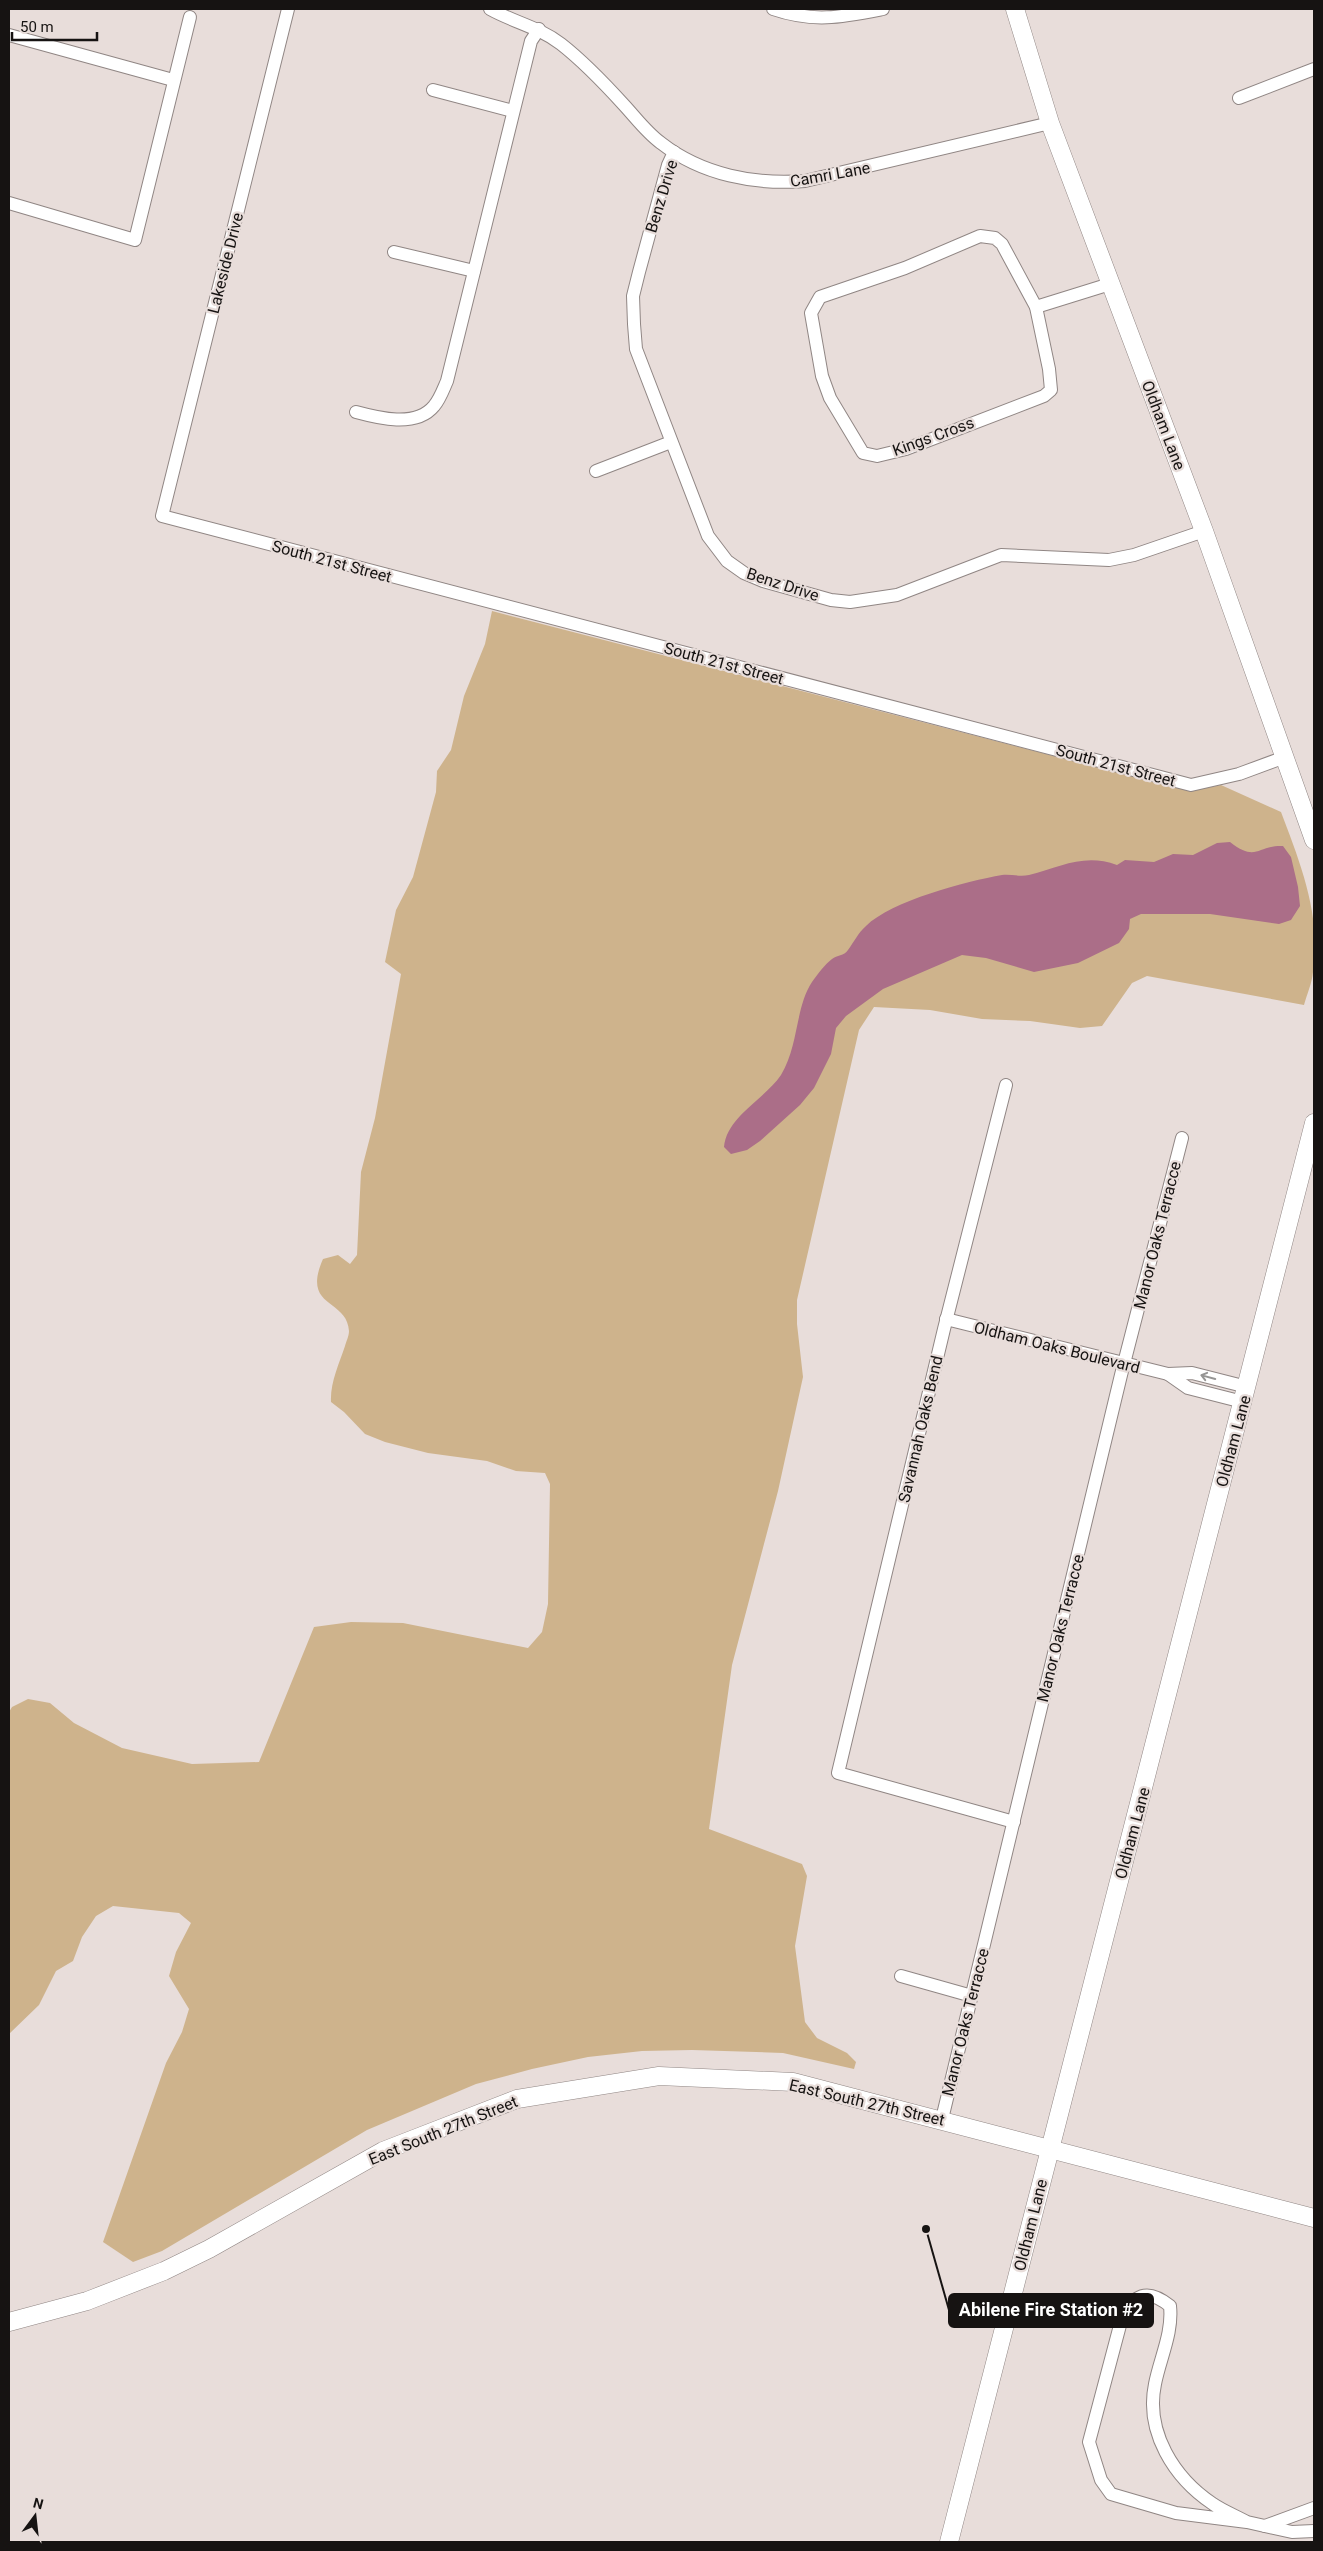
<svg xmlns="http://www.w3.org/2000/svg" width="1323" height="2551" font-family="Roboto,sans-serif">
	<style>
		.green { fill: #ceb38c }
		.water { fill: #ab6e88 }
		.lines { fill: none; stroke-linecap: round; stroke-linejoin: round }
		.minor-casing { stroke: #908684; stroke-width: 14 }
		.secondary-casing { stroke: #908684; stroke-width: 19 }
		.minor { stroke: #fff; stroke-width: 12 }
		.secondary { stroke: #fff; stroke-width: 18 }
		.oneway { stroke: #969594 }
		.labels { text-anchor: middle; stroke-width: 4.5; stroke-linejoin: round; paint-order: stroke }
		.street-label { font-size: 16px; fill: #161312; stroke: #e8ddda }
		.leader { fill: none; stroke: #161312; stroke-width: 2 }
		.callout-dot { fill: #161312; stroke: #e8ddda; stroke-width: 2 }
		.callout { fill: #161312; stroke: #161312; stroke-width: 2 }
		.callout-label { font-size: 18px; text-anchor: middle; font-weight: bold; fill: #fff }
	</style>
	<rect width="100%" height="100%" fill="#e8ddda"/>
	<path class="green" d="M492 611 1190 791 1221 785 1281 812C1300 862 1322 917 1313 972 1312 983 1307 994 1304 1005L1147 976 1132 983 1102 1026 1080 1028 1030 1021 982 1019 930 1010 874 1007 859 1030 797 1300V1324L803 1377 778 1491 732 1665 709 1829 802 1864 807 1876 795 1946 805 2022 817 2038 847 2053 856 2062 854 2069 783 2053 692 2050 642 2051 588 2057 532 2069 476 2084 367 2130 162 2251 133 2262 103 2242 166 2063 182 2032 189 2009 169 1976 176 1952 191 1923 179 1913 113 1906 96 1916 82 1937 73 1961 56 1971 39 2005 9 2034V1712L12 1707 28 1699 50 1703 74 1723 122 1748 192 1764 259 1762 314 1627 351 1622 403 1623 528 1648 542 1632 548 1604 550 1484 545 1473 516 1471 487 1461 428 1453 385 1442 365 1434 344 1412 331 1402C330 1383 339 1364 345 1346 346 1342 349 1336 349 1331 347 1298 301 1309 323 1259L338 1255 350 1264 357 1255 361 1172 375 1118 401 974 385 962 396 910 413 877 436 792 437 771 451 750 464 696 485 644Z"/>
	<path class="water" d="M1230 842C1257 863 1257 845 1283 846L1291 857 1298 887 1300 906 1291 920 1279 924 1210 914H1141L1130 919 1129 929 1119 943 1078 963 1034 972 986 958 962 955 883 989 846 1016 836 1028 831 1054 814 1088 800 1105 760 1141 747 1150 731 1154 724 1147C727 1116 764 1100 781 1075 799 1045 795 1008 812 982 817 975 825 964 832 959 837 955 844 956 848 950 854 942 858 933 866 926 891 901 967 881 1002 875 1011 874 1020 877 1029 875 1061 867 1084 853 1117 865L1125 860 1154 862 1173 854 1193 855 1217 843Z"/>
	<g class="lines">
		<defs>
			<g id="minor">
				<polyline points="288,9 162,516 1191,785 1239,774 1285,757"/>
				<path d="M490 9C513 22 539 27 561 44 584 62 604 83 624 105 636 118 647 133 661 143 702 175 755 185 805 181L1050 123"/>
				<path d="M773 9C814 23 842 17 883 9"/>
				<polyline points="9,35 173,80"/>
				<polyline points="433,90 513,111"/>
				<polyline points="1239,98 1314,69"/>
				<polyline points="674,152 668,165 639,272 633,296 634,324 636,349 708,536 727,561 744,573 763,581 831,600 850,602 897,595 1001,555 1109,560 1134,555 1204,531"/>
				<polyline points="9,203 135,240 190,17"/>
				<polygon points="980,236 995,238 1002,244 1036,307 1049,369 1051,390 1044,396 906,449 877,456 863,453 830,398 822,376 811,313 820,297 905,268"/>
				<polyline points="394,252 474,271"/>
				<polyline points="1036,307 1110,284"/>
				<path d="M356 412C378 418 416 428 434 406 440 399 443 390 447 381L531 41 539 29"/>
				<polyline points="596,471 671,442"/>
				<polyline points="1006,1085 944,1329 838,1773 1014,1822"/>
				<polyline points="946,1319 1168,1374 1192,1373 1247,1387"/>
				<polyline points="1168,1374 1188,1388 1243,1402"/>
				<polyline points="901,1976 972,1996"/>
				<polyline points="942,2119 1121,1375 1182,1138"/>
				<path d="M1247 2522C1236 2516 1223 2511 1213 2504 1174 2478 1145 2432 1155 2384 1160 2358 1173 2333 1170 2306 1150 2290 1137 2292 1123 2314L1089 2442 1101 2480 1111 2494 1176 2513 1247 2522 1292 2532 1314 2531"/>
				<polyline points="1265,2526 1314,2508"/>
			</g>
			<g id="secondary">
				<polyline points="1015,9 1050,123 1204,531 1314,840"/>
				<polyline points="9,2322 87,2301 164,2271 209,2249 383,2151 517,2099 659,2076 793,2082 1314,2218"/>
				<polyline points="949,2542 1314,1123"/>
			</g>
		</defs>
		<use href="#minor" class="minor-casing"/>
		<use href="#secondary" class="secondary-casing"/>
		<use href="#minor" class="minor"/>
		<use href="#secondary" class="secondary"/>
	</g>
	<defs><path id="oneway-shaft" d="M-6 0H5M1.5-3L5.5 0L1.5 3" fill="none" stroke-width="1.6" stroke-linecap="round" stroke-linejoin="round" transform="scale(1.25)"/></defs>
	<use class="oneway" href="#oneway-shaft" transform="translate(1208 1377) rotate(-165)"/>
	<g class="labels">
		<g class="street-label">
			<text transform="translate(830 174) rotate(-10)" y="6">Camri Lane</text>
			<text transform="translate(661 196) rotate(-73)" y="6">Benz Drive</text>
			<text transform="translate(225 263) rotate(-76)" y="6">Lakeside Drive</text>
			<text transform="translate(1164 425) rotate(69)" y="6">Oldham Lane</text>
			<text transform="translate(933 436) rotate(-20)" y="6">Kings Cross</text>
			<text transform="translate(332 561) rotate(15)" y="6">South 21st Street</text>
			<text transform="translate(783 584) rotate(18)" y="6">Benz Drive</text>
			<text transform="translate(724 663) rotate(15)" y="6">South 21st Street</text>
			<text transform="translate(1116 765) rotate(15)" y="6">South 21st Street</text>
			<text transform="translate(1157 1235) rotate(-76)" y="6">Manor Oaks Terracce</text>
			<text transform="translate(1057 1347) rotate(14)" y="6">Oldham Oaks Boulevard</text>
			<text transform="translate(920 1429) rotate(-77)" y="6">Savannah Oaks Bend</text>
			<text transform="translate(1233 1441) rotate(-75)" y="6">Oldham Lane</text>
			<text transform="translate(1060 1628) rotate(-76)" y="6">Manor Oaks Terracce</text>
			<text transform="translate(1132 1833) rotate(-75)" y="6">Oldham Lane</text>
			<text transform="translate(965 2022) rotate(-76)" y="6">Manor Oaks Terracce</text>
			<text transform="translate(867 2102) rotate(13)" y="6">East South 27th Street</text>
			<text transform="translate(443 2130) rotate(-22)" y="6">East South 27th Street</text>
			<text transform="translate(1030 2225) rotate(-76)" y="6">Oldham Lane</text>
		</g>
	</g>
	<path class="leader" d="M926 2229L949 2310"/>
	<circle class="callout-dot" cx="926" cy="2229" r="5"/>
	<rect class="callout" x="949" y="2294" width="204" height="33" rx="5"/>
	<g class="callout-label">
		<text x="1051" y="2316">Abilene Fire Station #2</text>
	</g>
	<rect width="1323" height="2551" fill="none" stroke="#161312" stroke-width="20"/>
	<g transform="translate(35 2516) rotate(15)" stroke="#e8ddda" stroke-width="4" paint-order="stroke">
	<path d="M0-4L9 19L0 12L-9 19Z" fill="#161312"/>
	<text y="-8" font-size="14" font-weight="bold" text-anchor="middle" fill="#161312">N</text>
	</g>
	<path d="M12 32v8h85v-8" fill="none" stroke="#161312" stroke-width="2.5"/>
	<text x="20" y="32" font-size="15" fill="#161312" stroke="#e8ddda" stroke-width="4" paint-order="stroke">50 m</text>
</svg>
